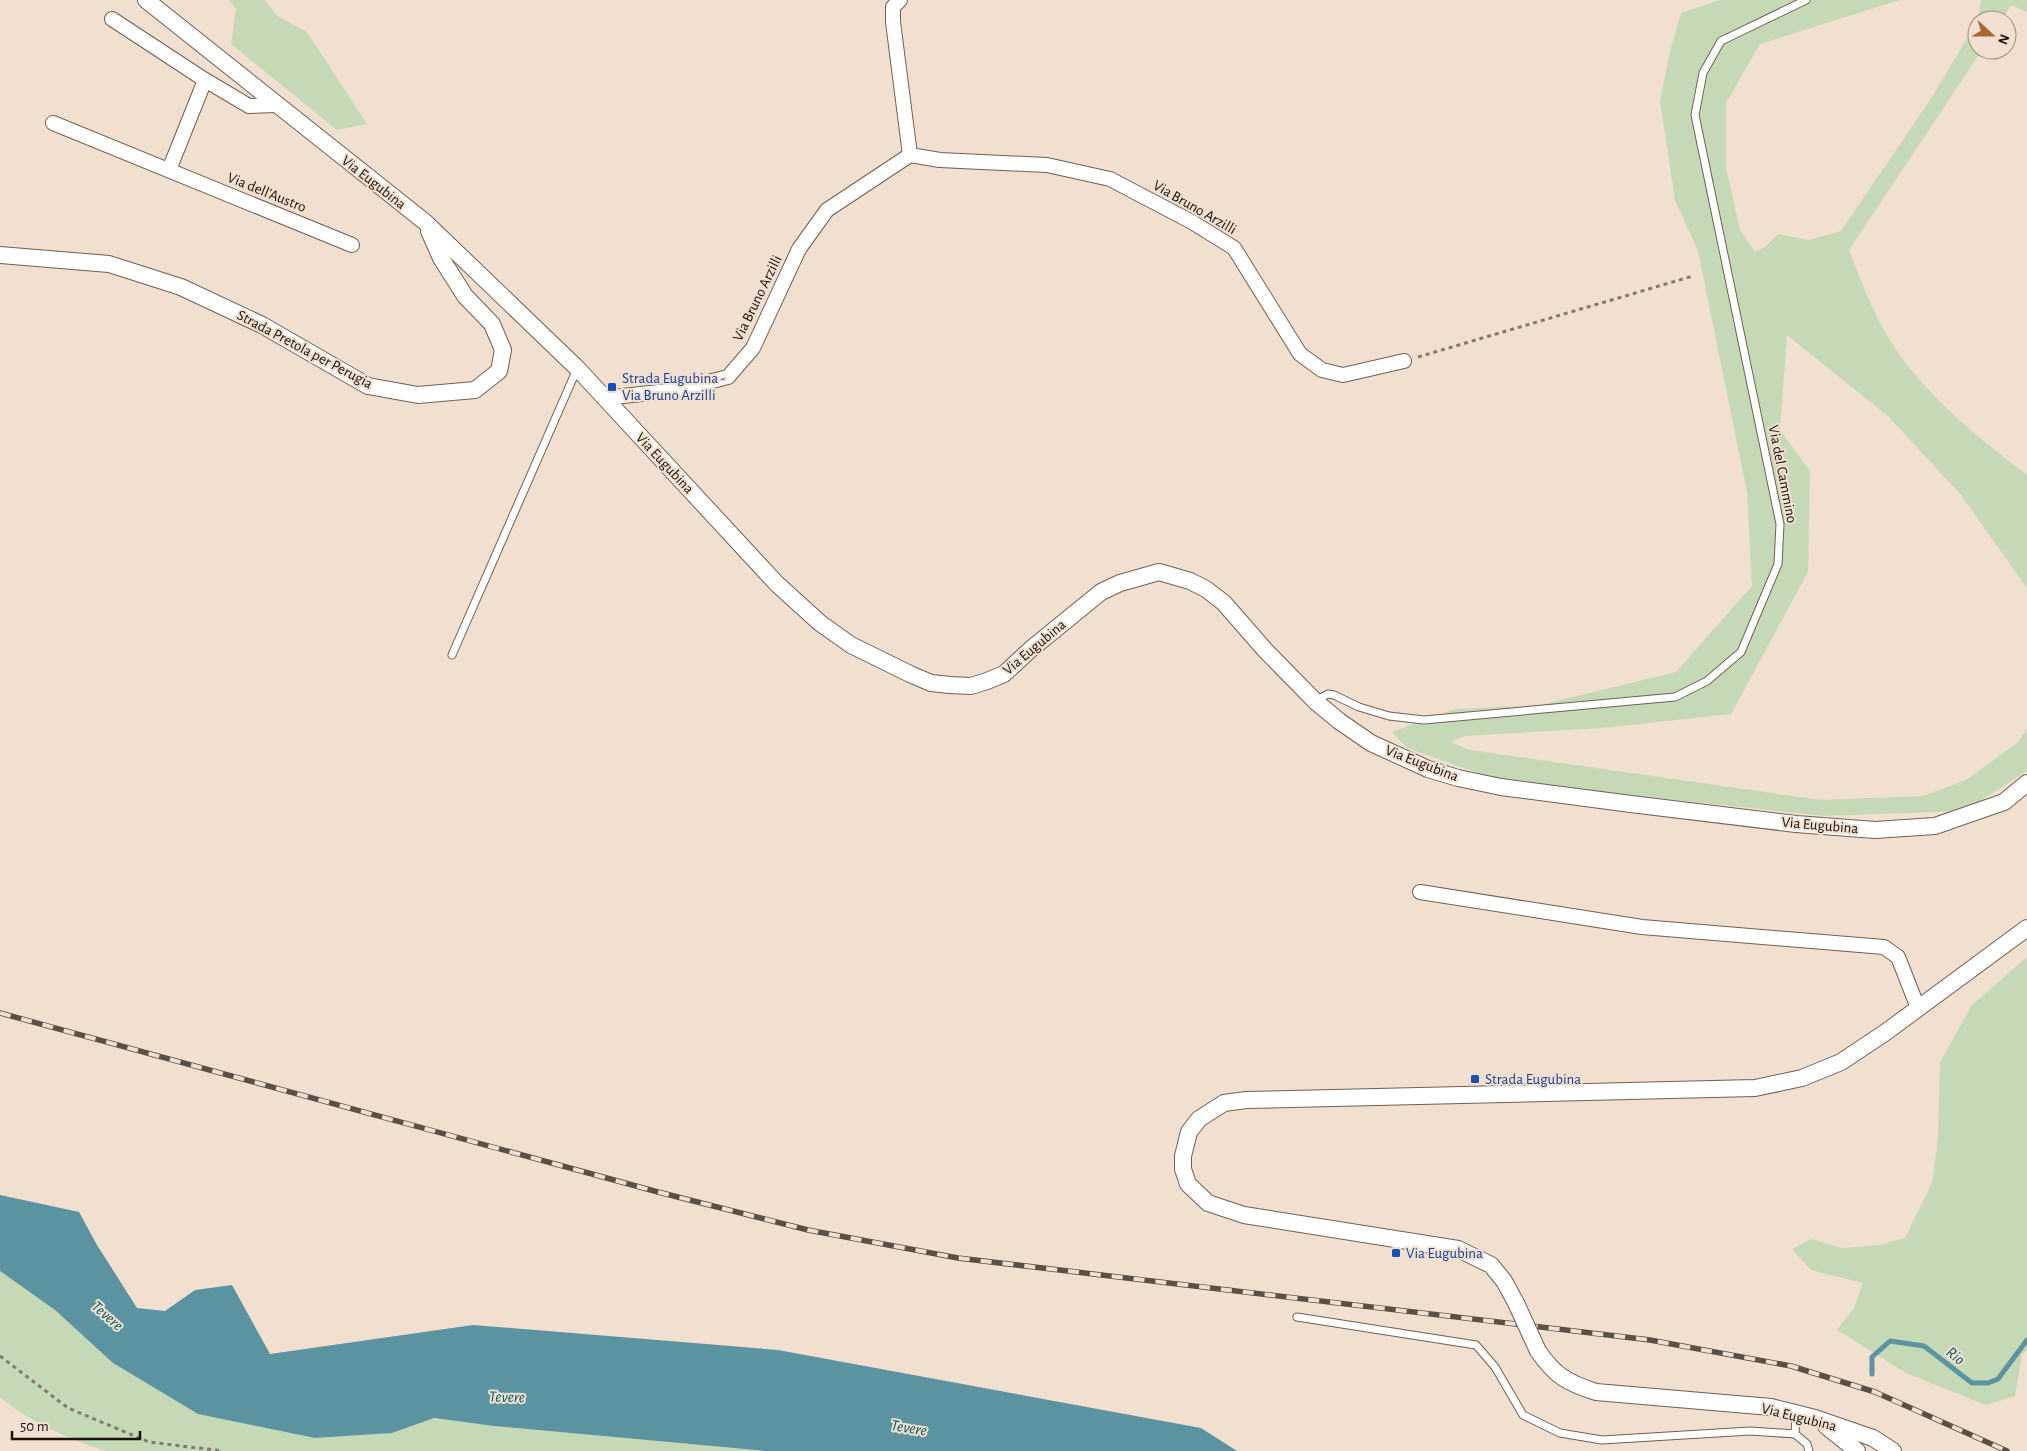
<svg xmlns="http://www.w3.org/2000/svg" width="2027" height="1451" font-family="'Alegreya Sans',sans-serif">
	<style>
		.green { fill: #c5d9b6 }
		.water { fill: #5b94a0 }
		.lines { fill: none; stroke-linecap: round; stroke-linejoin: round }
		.stream { stroke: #5b94a0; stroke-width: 5 }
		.service-casing { stroke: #706053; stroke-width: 9 }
		.minor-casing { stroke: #706053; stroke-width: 16 }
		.tertiary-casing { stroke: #706053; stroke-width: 18 }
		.path { stroke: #85796e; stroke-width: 3; stroke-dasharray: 4 4; stroke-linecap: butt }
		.service { stroke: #fff; stroke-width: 7 }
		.minor { stroke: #fff; stroke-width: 14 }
		.tertiary { stroke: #fff; stroke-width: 16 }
		.rail-casing { stroke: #595047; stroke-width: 5.5 }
		.rail { stroke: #f1dfd0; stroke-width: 4; stroke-dasharray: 11; stroke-linecap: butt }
		.tertiary-bridge-casing { stroke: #706053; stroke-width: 18; stroke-linecap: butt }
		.tertiary-bridge { stroke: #fff; stroke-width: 16 }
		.transit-dot { fill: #1a4fb4; stroke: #f1dfd0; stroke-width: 2 }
		.labels { text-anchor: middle; stroke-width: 4; stroke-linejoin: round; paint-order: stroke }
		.street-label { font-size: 15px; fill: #19130d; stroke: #f1dfd0 }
		.transit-label { font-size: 15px; fill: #164399; stroke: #f1dfd0; text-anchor: start }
		.water-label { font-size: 16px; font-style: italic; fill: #005864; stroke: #f1dfd0 }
	</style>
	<rect width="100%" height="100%" fill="#f1dfd0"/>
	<g class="green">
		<polygon points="229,0 265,0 277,16 307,32 367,124 337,130 231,44 236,9"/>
		<path d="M1720 0H1900L1760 44 1726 103V168L1740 230 1755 252 1765 247 1778 234 1809 240 1841 231 1932 97 1977 22V50H1982L1849 250C1859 276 1869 302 1882 327 1916 388 1972 433 2027 475V588L1961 495 1889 417 1787 335 1780 430 1810 471 1808 572 1731 714 1602 728 1465 736 1450 742 1470 750 1820 800 1923 796 1966 780 2017 743 2027 729V771L1964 811 1824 816 1501 781 1407 748 1392 732 1455 709 1540 705 1676 672 1752 586 1747 492 1698 251 1675 200 1660 101 1670 51 1681 13Z"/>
		<polygon points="1981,0 2027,0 2027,12 2011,5 2002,20 1978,20"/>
		<polygon points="2027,957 2027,1351 2022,1354 2015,1396 1986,1405 1906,1373 1837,1330 1854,1308 1863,1283 1811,1270 1792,1249 1811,1239 1841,1248 1880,1245 1905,1238 1932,1183 1938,1139 1940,1062 1972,1005"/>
		<path d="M0 1271 55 1310 113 1363 198 1414 315 1438 392 1433 434 1418 494 1426 766 1451H105C69 1438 30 1423 0 1397Z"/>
	</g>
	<polygon class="water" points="0,1195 79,1212 97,1245 137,1308 165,1311 195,1290 232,1285 270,1354 473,1325 778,1350 1201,1428 1237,1451 766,1451 494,1426 434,1418 392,1433 315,1438 198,1414 113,1363 55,1310 0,1271"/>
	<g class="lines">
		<polyline class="stream" points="1872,1374 1872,1357 1890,1341 1924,1346 1972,1383 1988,1383 1998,1379 2027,1340"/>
		<defs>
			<g id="service">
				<polyline points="452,655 577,369"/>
				<polyline points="1315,701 1328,694 1334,695 1359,707 1389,716 1424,720 1675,697 1707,681 1741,652 1778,564 1780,524 1695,115 1703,73 1721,41 1806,0"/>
				<polyline points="1297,1317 1476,1345 1495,1367 1523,1415 1560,1433 1602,1440 1750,1431 1795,1434 1796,1414"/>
				<polyline points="1795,1434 1807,1444 1809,1451"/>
			</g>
			<g id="minor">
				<polyline points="900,0 893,7 893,22 910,155"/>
				<polyline points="112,19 205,80 249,106 277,105"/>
				<polyline points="53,123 352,245"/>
				<polyline points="169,170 205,80"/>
				<polyline points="605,398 677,390 728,377 753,348 799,249 827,210 910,155 940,160 1047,165 1110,179 1192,222 1234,248 1300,354 1322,370 1343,375 1404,361"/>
				<polyline points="1420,892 1642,927 1884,947 1898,957 1918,1008"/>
			</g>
			<g id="tertiary">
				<polyline points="146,0 425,222 577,368 777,584 820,623 851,645 910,674 931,683 950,685 971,686 987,681 1004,674 1031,649 1101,592 1120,583 1159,572 1190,581 1206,589 1224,603 1265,650 1315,701 1339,721 1371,743 1428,769 1458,778 1501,787 1631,804 1796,824 1875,830 1935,826 2004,802 2027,783"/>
				<polyline points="0,255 109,264 181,287 262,325 368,386 418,395 475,390 499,371 503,350 492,324 465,296 441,258 429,231"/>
				<polyline points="1516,1303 1504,1281 1491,1265 1458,1249 1244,1215 1208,1203 1188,1184 1183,1169 1183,1156 1189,1132 1199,1119 1224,1103 1246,1100 1755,1088 1802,1078 1841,1062 1886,1032 2027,928"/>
				<path d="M1538 1351C1555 1376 1568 1383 1596 1392L1771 1407 1815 1418 1873 1438 1893 1451"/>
				<polyline points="1826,1426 1857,1451"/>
			</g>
		</defs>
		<use href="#service" class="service-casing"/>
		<use href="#minor" class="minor-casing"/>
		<use href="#tertiary" class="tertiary-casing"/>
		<g class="path">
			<polyline points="1418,357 1693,276"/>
			<polyline points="0,1356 68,1408 149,1442 223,1451"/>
		</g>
		<use href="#service" class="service"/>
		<use href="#minor" class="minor"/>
		<use href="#tertiary" class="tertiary"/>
		<defs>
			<polyline id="rail" points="0,1013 658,1192 808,1230 958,1258 1650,1340 1791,1366 1875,1392 2007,1451"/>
		</defs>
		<use href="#rail" class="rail-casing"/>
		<use href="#rail" class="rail"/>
		<defs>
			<polyline id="tertiary-bridge" points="1516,1303 1538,1351"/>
		</defs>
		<use href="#tertiary-bridge" class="tertiary-bridge-casing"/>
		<use href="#tertiary-bridge" class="tertiary-bridge"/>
	</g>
	<g class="transit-dot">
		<rect x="607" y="382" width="10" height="10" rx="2.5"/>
		<rect x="1470" y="1074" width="10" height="10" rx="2.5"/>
		<rect x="1391" y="1248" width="10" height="10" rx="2.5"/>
	</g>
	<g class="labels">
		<g class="street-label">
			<text transform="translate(374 182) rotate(38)" y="5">Via Eugubina</text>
			<text transform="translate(267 192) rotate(22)" y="5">Via dell'Austro</text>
			<text transform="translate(1195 207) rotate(30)" y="5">Via Bruno Arzilli</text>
			<text transform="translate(757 298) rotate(-64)" y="5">Via Bruno Arzilli</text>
			<text transform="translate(305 349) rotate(28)" y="5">Strada Pretola per Perugia</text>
			<text transform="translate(665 463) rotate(47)" y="5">Via Eugubina</text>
			<text transform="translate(1783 474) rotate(79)" y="5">Via del Cammino</text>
			<text transform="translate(1034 647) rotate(-40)" y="5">Via Eugubina</text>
			<text transform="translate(1422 763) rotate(21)" y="5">Via Eugubina</text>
			<text transform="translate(1820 825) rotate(5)" y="5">Via Eugubina</text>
			<text transform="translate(1799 1417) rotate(14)" y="5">Via Eugubina</text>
		</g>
		<g class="transit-label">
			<text x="622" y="383">Strada Eugubina -<tspan x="622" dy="17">Via Bruno Arzilli</tspan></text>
			<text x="1485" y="1084">Strada Eugubina</text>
			<text x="1406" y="1258">Via Eugubina</text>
		</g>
		<g class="water-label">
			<text transform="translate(108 1315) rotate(41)" y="6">Tevere</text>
			<text transform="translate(1956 1355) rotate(38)" y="6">Rio</text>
			<text transform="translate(507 1396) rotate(1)" y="6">Tevere</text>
			<text transform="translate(909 1427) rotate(9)" y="6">Tevere</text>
		</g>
	</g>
	<g transform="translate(1992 35) rotate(111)"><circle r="24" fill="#f1dfd0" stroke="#9b8d82"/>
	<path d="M0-4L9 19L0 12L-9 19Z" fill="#a76a2e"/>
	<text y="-8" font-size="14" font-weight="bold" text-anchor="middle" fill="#19130d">N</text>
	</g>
	<path d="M12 1431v8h128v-8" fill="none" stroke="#19130d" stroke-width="2.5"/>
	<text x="20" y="1431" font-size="15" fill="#19130d" stroke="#f1dfd0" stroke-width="4" paint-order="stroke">50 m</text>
</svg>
